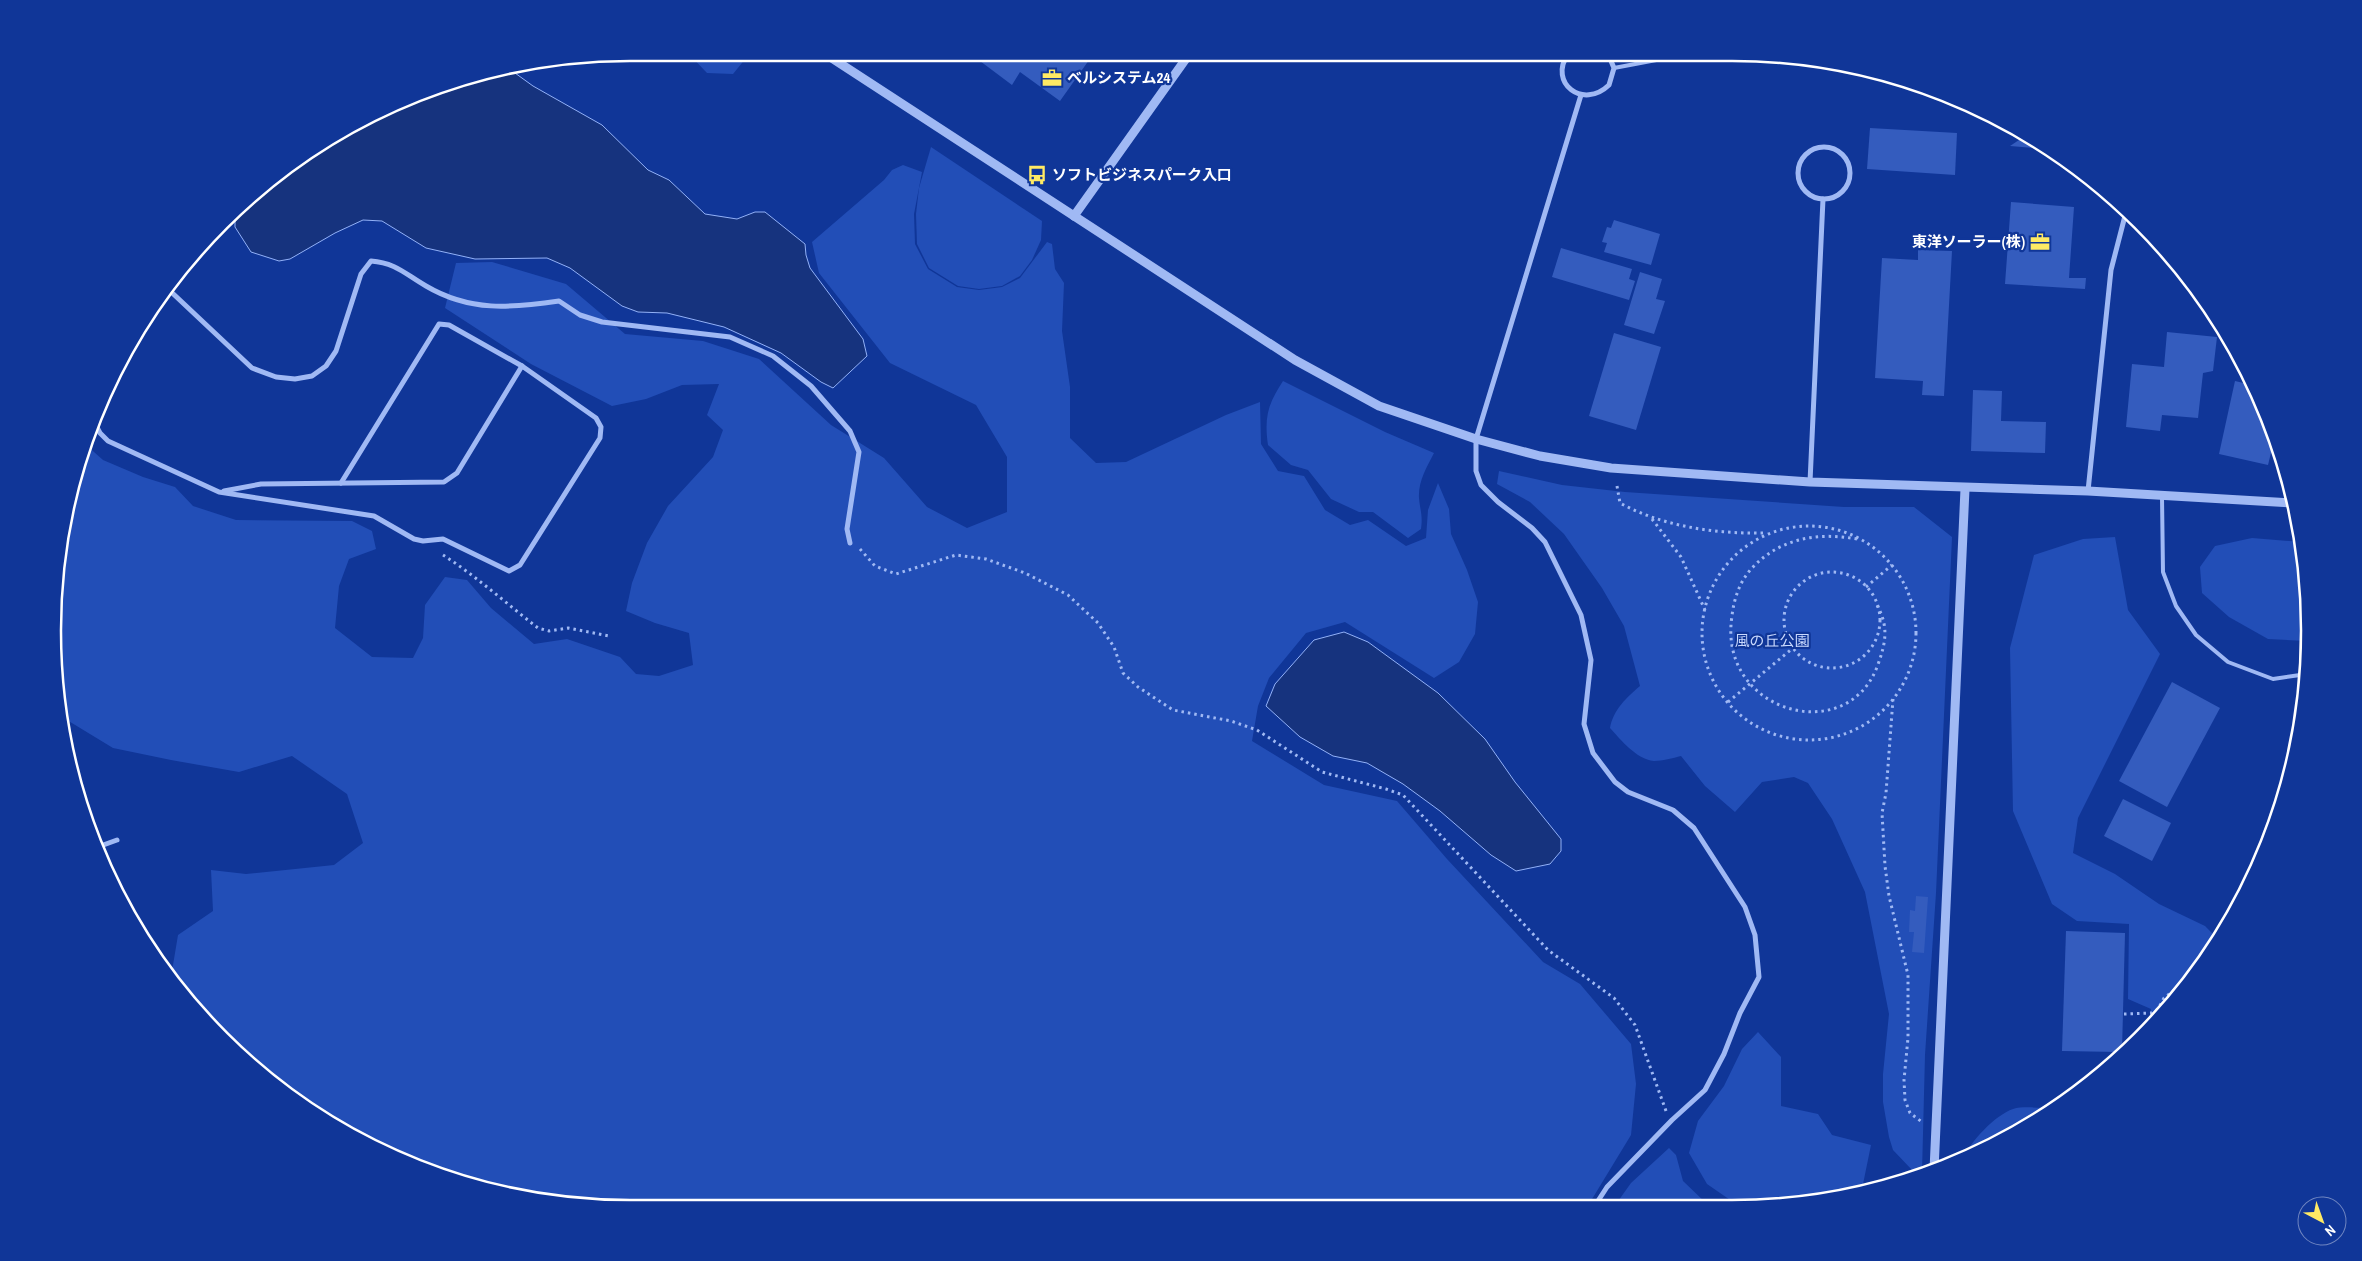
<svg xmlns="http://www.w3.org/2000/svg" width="2362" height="1261" font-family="'Archivo Narrow','Noto Sans JP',sans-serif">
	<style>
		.green { fill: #224eb7 }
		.water { fill: #16337e; stroke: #92b1f8 }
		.building { fill: #345cbe }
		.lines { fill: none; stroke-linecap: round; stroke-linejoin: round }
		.path { stroke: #a0b9f4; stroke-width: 3; stroke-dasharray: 2.5 4; stroke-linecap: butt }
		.service { stroke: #a0b9f4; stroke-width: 4 }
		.minor { stroke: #a0b9f4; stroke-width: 5 }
		.tertiary { stroke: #a0b9f4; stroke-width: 9 }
		.labels { text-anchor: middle; stroke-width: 4.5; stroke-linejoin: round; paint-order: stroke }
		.poi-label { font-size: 15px; font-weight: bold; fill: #fff; stroke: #103698; text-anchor: start }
		.park-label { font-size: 15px; fill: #c9d9fe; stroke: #103698 }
		.rim { fill: none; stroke: #fff; stroke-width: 2.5 }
	</style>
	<rect width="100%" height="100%" fill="#103698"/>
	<g class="green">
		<polygon points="688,53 750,53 733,74 707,73"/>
		<polygon points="931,147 1042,221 1041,240 1032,260 1020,276 1002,286 979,289 958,286 929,268 917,244 916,214 919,188"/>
		<path d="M903 165 922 172 914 214 915 244 928 269 957 287 979 290 1002 287 1020 278 1047 242 1052 244 1055 269 1064 283 1062 331 1070 387V438L1096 463 1126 462 1226 415 1260 402 1261 444 1278 471 1304 476 1325 510 1350 525 1368 520 1406 546 1426 538 1428 510 1438 483 1449 509 1451 534 1467 570 1478 602 1475 634 1459 662 1434 678 1345 622 1306 633 1269 678 1258 706 1252 741 1324 785 1397 801 1447 859 1543 962 1580 984 1631 1044 1636 1084 1631 1135 1589 1204 593 1207 481 1189 375 1149 279 1089 222 1039 168 973 172 971 178 935 213 911 211 870 246 874 334 865 363 843 347 794 292 756 239 772 171 760 113 748 62 717C59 701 55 684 54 667 50 593 61 514 85 444L103 460 143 477 175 487 193 506 236 520 352 521 372 531 376 549 349 559 339 586 335 628 372 657 413 658 423 638 425 605 445 577 467 580 491 608 534 644 567 639 620 657 636 674 659 676 693 665 689 633 655 623 626 611 632 583 647 543 668 506 713 457 723 430 707 415 719 384 682 385 646 399 612 406 531 364 445 308 456 263 492 262 566 284 625 334 703 341 759 359 831 425 884 458 927 507 967 528 1007 512V457L976 405 890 363 819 273 812 242 884 180 892 170Z"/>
		<path d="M1283 381 1385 432 1434 453C1427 467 1418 481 1419 498 1420 510 1423 515 1421 529L1408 538 1373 512H1359L1331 499 1308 470 1291 465 1268 445C1264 417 1268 404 1283 381Z"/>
		<path d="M1499 471 1562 485 1625 492 1844 507H1914L1952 537 1936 893 1925 1055 1922 1173 1913 1171 1893 1150 1889 1137 1883 1102V1074L1889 1014 1865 892 1832 819 1808 783 1794 777 1762 782 1735 812 1705 786 1681 756C1673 758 1662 761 1654 761 1636 759 1621 740 1610 728 1613 710 1627 697 1640 686L1624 626 1602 588 1564 534 1530 502 1497 484Z"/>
		<polygon points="2115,537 2128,610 2160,654 2078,818 2073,853 2115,874 2159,904 2205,926 2216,937 2166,1012 2148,1028 2151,1009 2128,999 2129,924 2077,921 2052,904 2013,811 2010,648 2034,555 2083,539"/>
		<polygon points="2252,538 2302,542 2305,555 2307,641 2268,639 2229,617 2202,593 2200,567 2215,546"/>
		<polygon points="1758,1032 1781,1057 1781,1106 1818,1114 1832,1135 1871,1145 1862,1189 1807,1204 1736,1204 1707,1184 1689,1153 1698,1121 1724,1086 1742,1049"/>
		<path d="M2049 1108 2054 1110 1963 1159C1970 1142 1995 1115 2013 1109 2023 1106 2038 1108 2049 1108Z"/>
		<polygon points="1669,1148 1676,1155 1683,1181 1707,1204 1616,1204 1631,1183"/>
	</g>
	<g class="water">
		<polygon points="509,66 515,73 533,86 602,125 648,170 669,180 705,214 737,219 755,212 765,212 805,244 806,255 810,268 863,339 867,356 833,388 821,382 781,353 724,327 667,313 638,312 622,306 570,268 547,258 475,259 426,248 382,221 363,220 335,233 290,259 279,261 251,252 235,227 235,213 278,172 342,130 444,83"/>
		<polygon points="1344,632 1368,642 1438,693 1485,739 1515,782 1561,839 1561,851 1550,864 1516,871 1491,855 1440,811 1403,784 1367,763 1333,756 1300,737 1266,706 1275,684 1314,640"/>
	</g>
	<g class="building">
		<polygon points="973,53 1094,53 1060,101 1020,72 1012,85 972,55"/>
		<polygon points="1870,128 1957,133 1955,175 1867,169"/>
		<polygon points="2025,136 2047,149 2010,146"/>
		<polygon points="2011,202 2074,207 2069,278 2086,278 2085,289 2005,284"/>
		<polygon points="1614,220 1660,234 1651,265 1604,252 1607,243 1602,242 1607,227 1611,228"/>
		<polygon points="1561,248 1632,269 1629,279 1635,281 1629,300 1552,277"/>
		<polygon points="1918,250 1952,251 1944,396 1922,395 1923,381 1875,378 1882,258 1918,260"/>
		<polygon points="1640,272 1662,279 1656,299 1665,301 1654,334 1624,325"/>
		<polygon points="2167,332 2217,337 2213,371 2203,373 2198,418 2162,415 2160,431 2126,427 2132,364 2164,367"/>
		<polygon points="1614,333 1661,347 1636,430 1589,416"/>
		<polygon points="2235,381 2252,385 2275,436 2268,465 2219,454"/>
		<polygon points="1973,390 2002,391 2001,421 2046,422 2045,453 1971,451"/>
		<polygon points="2172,682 2220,708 2167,807 2119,781"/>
		<polygon points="2123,799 2171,823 2152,861 2104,836"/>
		<polygon points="1916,896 1928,897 1924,953 1912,952 1914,932 1909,932 1910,910 1915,911"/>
		<polygon points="2066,931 2125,933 2122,1051 2119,1052 2062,1051"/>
	</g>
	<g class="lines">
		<g class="path">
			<path d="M1617 486 1620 503C1664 527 1716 534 1766 533"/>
			<polyline points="1652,519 1681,557 1705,610"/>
			<circle cx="1809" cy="633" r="107"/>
			<path d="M1857 539C1818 532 1780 538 1752 568 1740 581 1734 598 1732 616 1717 712 1846 748 1877 667 1886 643 1889 627 1877 605"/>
			<polyline points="860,549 875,566 896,574 956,555 986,559 1025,573 1068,595 1098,623 1114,647 1123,673 1138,687 1173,710 1231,721 1257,730 1322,772 1386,789 1403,795 1548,950 1614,998 1635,1025 1666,1111"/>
			<path d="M443 555C476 576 507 604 538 628L549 631 568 628 609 636"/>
			<circle cx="1832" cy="620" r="48"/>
			<polyline points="1866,587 1892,565"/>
			<polyline points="1893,699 1886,793 1882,813 1885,866 1889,896 1908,975 1908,1038 1904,1080 1905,1100 1910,1113 1922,1122"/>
			<polyline points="1728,702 1793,648"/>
			<polyline points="2124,1014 2152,1013 2158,1009 2164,998 2187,980"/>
		</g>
		<g class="service">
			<polyline points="1614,68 1688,54"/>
			<polyline points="2162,497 2163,572 2176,606 2196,635 2228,662 2273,679 2307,674"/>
		</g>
		<g class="minor">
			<path d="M1568 54C1548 83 1583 110 1609 85L1614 68 1608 54"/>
			<polyline points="1581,95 1476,439 1476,471 1481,485 1498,502 1532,528 1545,542 1581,615 1591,660 1584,724 1593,753 1615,782 1628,792 1673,810 1694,828 1745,907 1755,935 1759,977 1740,1013 1724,1054 1705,1090 1672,1120 1607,1187 1596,1204"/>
			<circle cx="1824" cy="173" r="26"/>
			<path d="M167 288 252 368 276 377 295 379 312 376 326 366 336 351 361 274 371 261C396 263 405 274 426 286 470 312 511 308 559 301L580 315 602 322 730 337 773 356 811 386 850 431 859 452 847 529 850 543"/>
			<polyline points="93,420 100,433 108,441 219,492 374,516 414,539 423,541 443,539 509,571 520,565 600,438 601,427 596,418 522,366 449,325 439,324 341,483"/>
			<polyline points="1810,482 1823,199"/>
			<polyline points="224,491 261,484 444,482 457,473 522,366"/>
			<polyline points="2088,491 2111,270 2126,212"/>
			<polyline points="67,750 68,750"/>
			<polyline points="95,848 117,840"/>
		</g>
		<g class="tertiary">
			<polyline points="824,53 1295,360 1379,406 1476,439 1540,456 1611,468 1810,482 2088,491 2292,503"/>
			<polyline points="1074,216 1190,53"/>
			<polyline points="1934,1170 1965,489"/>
		</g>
	</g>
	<defs>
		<symbol id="office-bare" viewBox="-9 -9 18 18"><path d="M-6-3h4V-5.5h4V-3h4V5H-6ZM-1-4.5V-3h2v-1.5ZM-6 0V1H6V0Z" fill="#ffea64" stroke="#103698" stroke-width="2.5" paint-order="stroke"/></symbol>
		<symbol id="bus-bare" viewBox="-9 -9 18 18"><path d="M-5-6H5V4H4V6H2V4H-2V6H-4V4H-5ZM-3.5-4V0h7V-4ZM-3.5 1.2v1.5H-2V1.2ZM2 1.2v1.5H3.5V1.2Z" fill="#ffea64" stroke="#103698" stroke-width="2.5" paint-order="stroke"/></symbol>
	</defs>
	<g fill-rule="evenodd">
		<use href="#office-bare" x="1038" y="64" width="28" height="28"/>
		<use href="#bus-bare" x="1023" y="161" width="28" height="28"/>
		<use href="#office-bare" x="2026" y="228" width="28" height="28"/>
	</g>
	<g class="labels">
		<g class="poi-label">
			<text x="1067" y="83">ベルシステム24</text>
			<text x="1052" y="180">ソフトビジネスパーク入口</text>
			<text x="2025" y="247" text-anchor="end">東洋ソーラー(株)</text>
		</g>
		<g class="park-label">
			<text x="1772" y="646">風の丘公園</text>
		</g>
	</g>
	<path d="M0 0H2362V1261H0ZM630 61H1732A569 569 0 0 1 2301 630V631A569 569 0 0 1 1732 1200H630A569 569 0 0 1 61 631V630A569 569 0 0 1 630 61Z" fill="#103698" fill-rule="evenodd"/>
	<path class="rim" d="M630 61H1732A569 569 0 0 1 2301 630V631A569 569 0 0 1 1732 1200H630A569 569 0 0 1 61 631V630A569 569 0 0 1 630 61Z"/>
	<g transform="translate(2322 1221) rotate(139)"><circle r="24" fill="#103698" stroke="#7086c1"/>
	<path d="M0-4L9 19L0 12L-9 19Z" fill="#ffea64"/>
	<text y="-8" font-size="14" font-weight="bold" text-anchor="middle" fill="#ffffff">N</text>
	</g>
</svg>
